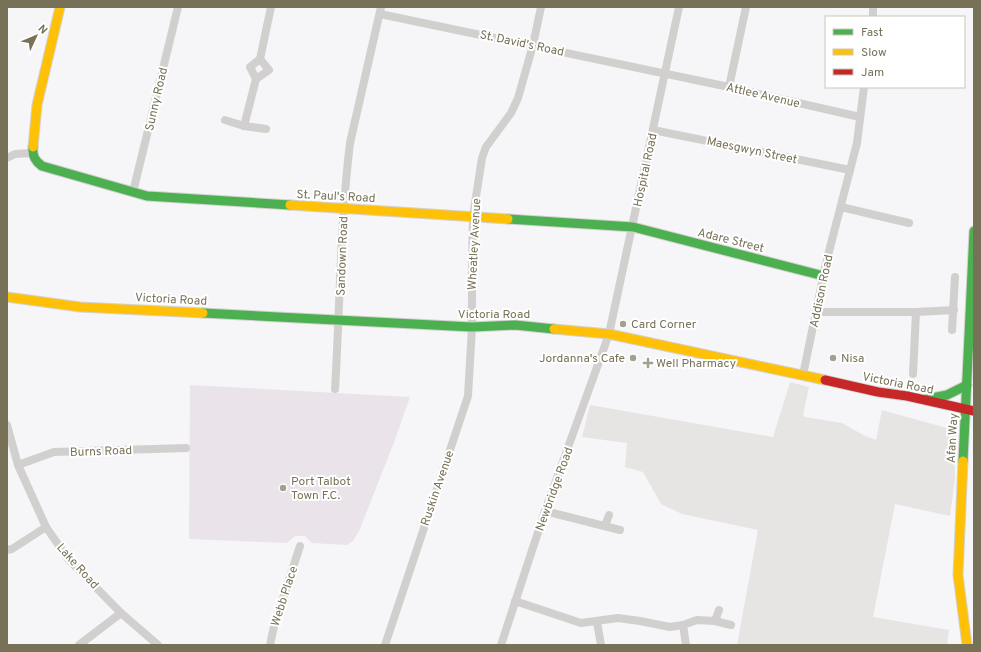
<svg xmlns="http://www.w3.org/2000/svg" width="981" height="652" font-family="Overpass,sans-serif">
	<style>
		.built { fill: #e7e5e4 }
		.green { fill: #eae3ea }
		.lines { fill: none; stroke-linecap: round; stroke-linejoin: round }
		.fast-casing { stroke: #d3d2d0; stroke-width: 11 }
		.slow-casing { stroke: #d3d2d0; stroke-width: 11 }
		.jam-casing { stroke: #d3d2d0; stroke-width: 11 }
		.street { stroke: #d1d0ce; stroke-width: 8 }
		.fast { stroke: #4caf50; stroke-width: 9 }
		.slow { stroke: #ffc107; stroke-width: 9 }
		.jam { stroke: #c62828; stroke-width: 9 }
		.poi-dot { fill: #a3a08f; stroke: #fff; stroke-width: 1.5 }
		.labels { text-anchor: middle; stroke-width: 4; stroke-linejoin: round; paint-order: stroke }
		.street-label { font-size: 12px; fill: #777257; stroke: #fff }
		.poi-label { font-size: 12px; fill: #777257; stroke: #fff; text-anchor: start }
	</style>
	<rect width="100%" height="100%" fill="#f6f5f7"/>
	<polygon class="built" points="790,382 809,387 803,415 805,417 842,423 865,436 876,440 882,410 954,430 955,478 950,516 895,504 873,617 949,630 947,645 737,645 758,530 682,514 661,504 643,472 625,467 627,443 582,437 590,405 773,437"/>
	<polygon class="green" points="190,385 410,397 393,445 359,531 353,541 347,545 312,543 305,536 295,536 287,543 189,539"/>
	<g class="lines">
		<defs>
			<g id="fast">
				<path d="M33 147C32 156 35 161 42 166L147 196 290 205"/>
				<polyline points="508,219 633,227 824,276"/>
				<polyline points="203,313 472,327 515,325 554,329"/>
				<polyline points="927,399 947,395 967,385"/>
				<polyline points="963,461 974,231"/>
			</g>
			<g id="slow">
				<polyline points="33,147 37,105 60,7"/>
				<polyline points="290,205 508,219"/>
				<polyline points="7,297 80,307 203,313"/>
				<polyline points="554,329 609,334 825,380"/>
				<polyline points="963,461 958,575 967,645"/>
			</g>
			<polyline id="jam" points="825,380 878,392 907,396 974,411"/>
		</defs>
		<use href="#fast" class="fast-casing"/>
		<use href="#slow" class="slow-casing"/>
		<use href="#jam" class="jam-casing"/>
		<g class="street">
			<polyline points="873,7 873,17"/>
			<polyline points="380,14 729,87 860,117"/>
			<polyline points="256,79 250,67 260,59 271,7"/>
			<polyline points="256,79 269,70 260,59"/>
			<polyline points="729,87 746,7"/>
			<polyline points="225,120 244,126 266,129"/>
			<polyline points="244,126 256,79"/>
			<polyline points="653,130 850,170"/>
			<polyline points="7,158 15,154 32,153"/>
			<polyline points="133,192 178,7"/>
			<polyline points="841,207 909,223"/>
			<polyline points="817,312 916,312 954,310"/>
			<polyline points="952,330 955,277"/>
			<polyline points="913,374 916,312"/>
			<polyline points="803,375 826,263 857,143 864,87"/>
			<path d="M335 389C340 307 340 225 350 143L381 7"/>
			<polyline points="7,425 18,465 46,527 69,560 121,613 158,645"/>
			<polyline points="18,465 54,452 186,448"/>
			<polyline points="545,511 620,530"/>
			<polyline points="605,526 609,515"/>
			<polyline points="7,550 12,549 46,527"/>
			<polyline points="515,601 581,623 618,618 640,621 670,627 683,625 697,620 715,621 731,625"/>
			<polyline points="715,621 719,610"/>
			<polyline points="597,622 601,645"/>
			<polyline points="683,625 686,645"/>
			<polyline points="79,645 121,613"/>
			<polyline points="270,645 274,626 300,546"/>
			<polyline points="385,645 468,396 472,327 472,268 473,216 482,158 486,147 511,113 518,98 533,45 541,7"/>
			<polyline points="501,645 545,511 609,334 679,7"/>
		</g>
		<use href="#fast" class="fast"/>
		<use href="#slow" class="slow"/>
		<use href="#jam" class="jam"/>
	</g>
	<g class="poi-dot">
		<circle cx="623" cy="324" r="4"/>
		<circle cx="633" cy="358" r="4"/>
		<circle cx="833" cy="358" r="4"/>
		<path d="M646 357h4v4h4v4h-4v4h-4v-4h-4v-4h4z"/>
		<circle cx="283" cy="488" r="4"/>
	</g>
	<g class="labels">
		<g class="street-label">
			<text transform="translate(522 43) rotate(12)" y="4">St. David's Road</text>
			<text transform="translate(763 95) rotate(13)" y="4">Attlee Avenue</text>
			<text transform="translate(156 99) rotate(-77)" y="4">Sunny Road</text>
			<text transform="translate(752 150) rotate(12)" y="4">Maesgwyn Street</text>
			<text transform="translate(645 170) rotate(-78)" y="4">Hospital Road</text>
			<text transform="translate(336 196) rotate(3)" y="4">St. Paul's Road</text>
			<text transform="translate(731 240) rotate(14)" y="4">Adare Street</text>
			<text transform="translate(474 244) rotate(-87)" y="4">Wheatley Avenue</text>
			<text transform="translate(342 256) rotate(-88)" y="4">Sandown Road</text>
			<text transform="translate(821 291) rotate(-78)" y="4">Addison Road</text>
			<text transform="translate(171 299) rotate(3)" y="4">Victoria Road</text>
			<text x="494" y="318">Victoria Road</text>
			<text transform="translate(898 383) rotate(11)" y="4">Victoria Road</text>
			<text transform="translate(952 438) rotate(-87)" y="4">Afan Way</text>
			<text transform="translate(101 451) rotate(-2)" y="4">Burns Road</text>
			<text transform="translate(437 488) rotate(-71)" y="4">Ruskin Avenue</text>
			<text transform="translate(554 489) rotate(-70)" y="4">Newbridge Road</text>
			<text transform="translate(78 566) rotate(48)" y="4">Lake Road</text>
			<text transform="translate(284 596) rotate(-72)" y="4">Webb Place</text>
		</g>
		<g class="poi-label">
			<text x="631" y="328">Card Corner</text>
			<text x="625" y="362" text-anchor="end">Jordanna's Cafe</text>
			<text x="841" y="362">Nisa</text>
			<text x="656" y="367">Well Pharmacy</text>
			<text x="291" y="485">Port Talbot<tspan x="291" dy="14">Town F.C.</tspan></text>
		</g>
	</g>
	<rect width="981" height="652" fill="none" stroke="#777257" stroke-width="16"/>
	<rect x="825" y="16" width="140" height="72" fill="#ffffff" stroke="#c9c7bc"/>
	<rect x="833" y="29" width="20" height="6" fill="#4caf50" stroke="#c9c7bc"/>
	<text x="861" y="36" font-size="12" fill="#777257">Fast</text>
	<rect x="833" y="49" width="20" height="6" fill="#ffc107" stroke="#c9c7bc"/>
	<text x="861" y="56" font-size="12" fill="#777257">Slow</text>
	<rect x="833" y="69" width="20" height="6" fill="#c62828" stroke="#c9c7bc"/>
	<text x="861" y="76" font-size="12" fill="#777257">Jam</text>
	<g transform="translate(36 36) rotate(46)" stroke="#ffffff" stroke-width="3" paint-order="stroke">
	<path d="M0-3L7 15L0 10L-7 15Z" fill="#777257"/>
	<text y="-6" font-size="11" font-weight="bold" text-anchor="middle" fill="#777257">N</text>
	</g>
</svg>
